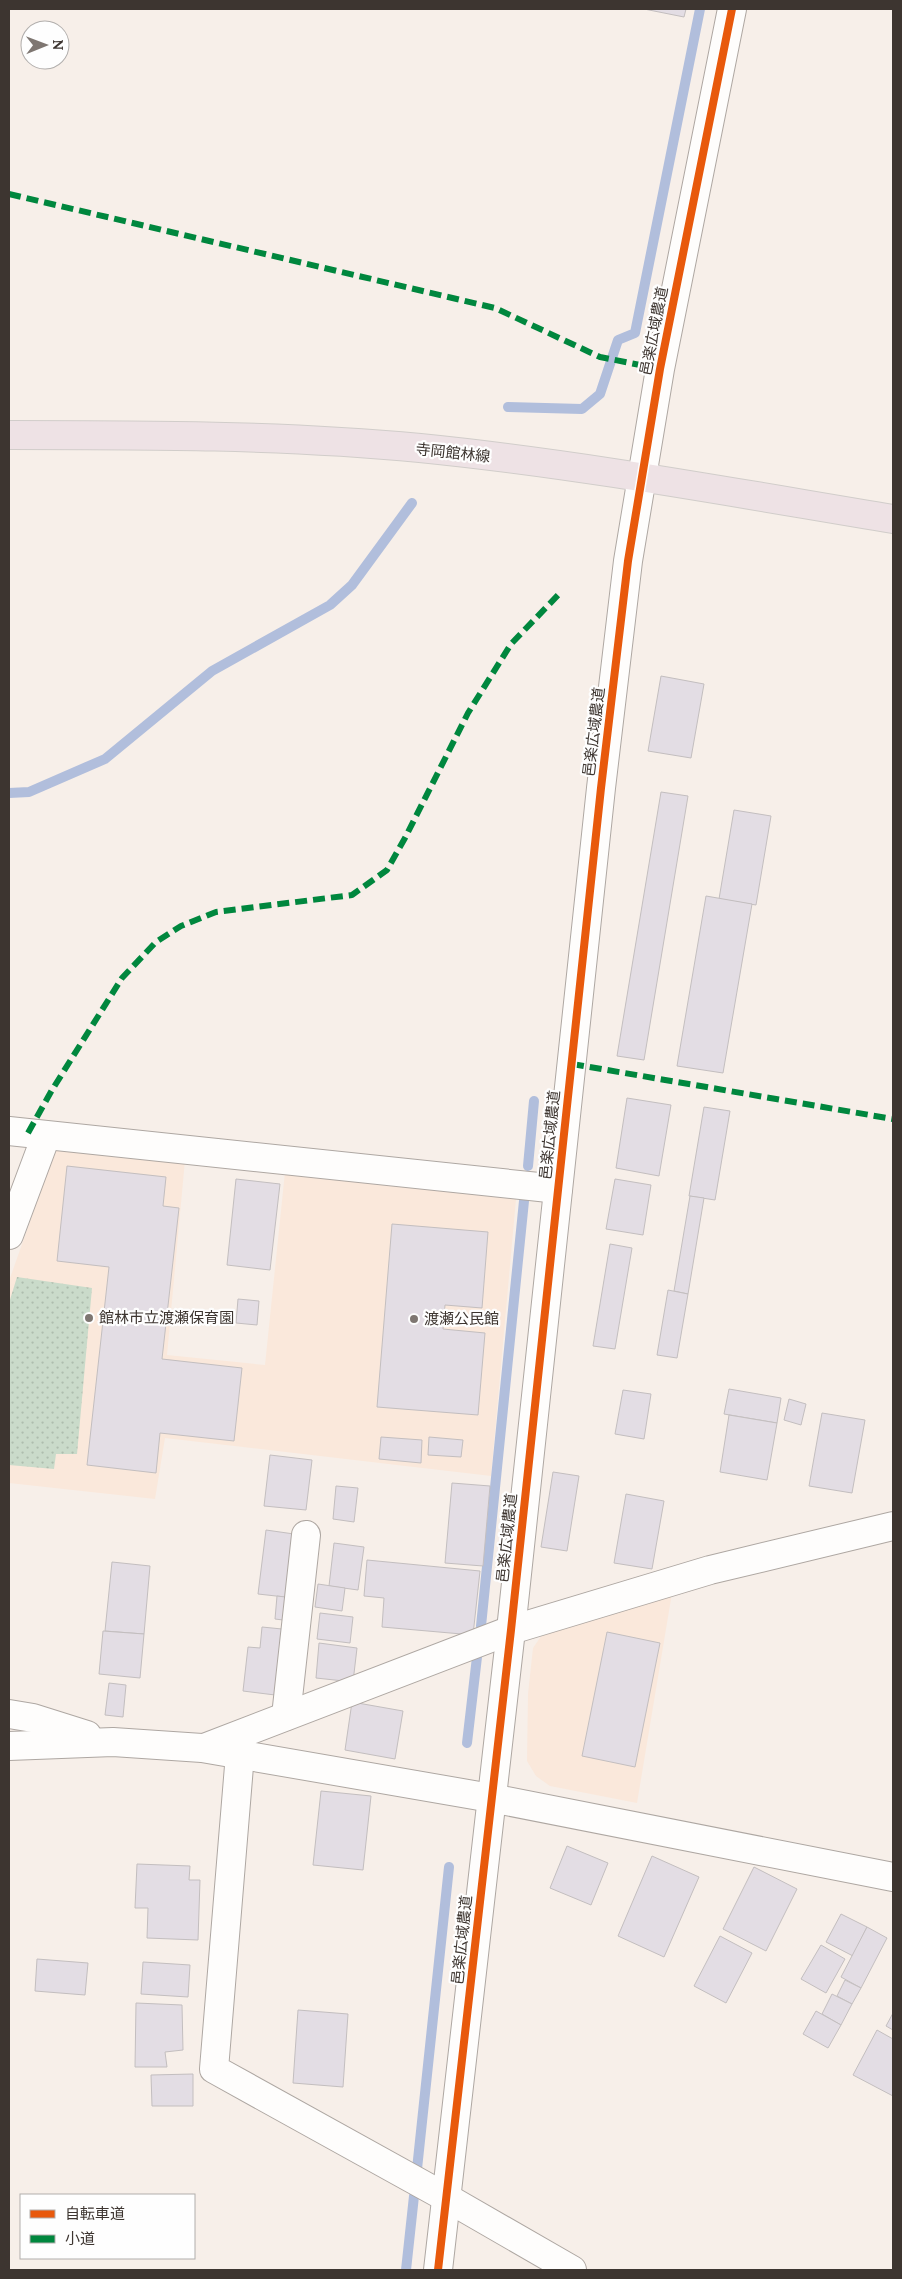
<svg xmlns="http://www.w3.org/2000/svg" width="902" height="2279" font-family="Lora,'Noto Sans JP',serif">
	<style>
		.built { fill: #fae8db }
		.grass { fill: url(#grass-dots) }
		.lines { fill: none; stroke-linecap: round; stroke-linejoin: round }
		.stream { stroke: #b1bedc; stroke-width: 10 }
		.building { fill: #e3dde4; stroke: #c3bebf }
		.minor-casing { stroke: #aea7a2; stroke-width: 30 }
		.major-casing { stroke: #d1cdca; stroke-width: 30 }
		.minor { stroke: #fefdfc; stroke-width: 28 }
		.major { stroke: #eee2e5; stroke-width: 28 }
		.quiet { stroke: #00873e; stroke-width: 6; stroke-dasharray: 12 6; stroke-linecap: butt }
		.cycleway-casing { stroke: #fefefe; stroke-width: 11 }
		.cycleway { stroke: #e8590c; stroke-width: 8 }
		.poi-dot { fill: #7e7671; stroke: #fefefe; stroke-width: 2 }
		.labels { text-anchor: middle; stroke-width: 4.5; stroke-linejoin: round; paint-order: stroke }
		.street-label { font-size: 15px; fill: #3d3530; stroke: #fefefe }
		.poi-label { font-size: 15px; fill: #3d3530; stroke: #fefefe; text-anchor: start }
	</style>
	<defs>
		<pattern id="grass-dots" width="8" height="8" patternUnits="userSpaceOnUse" patternTransform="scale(1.25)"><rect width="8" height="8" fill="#cadbca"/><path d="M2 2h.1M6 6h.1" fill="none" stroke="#aebdae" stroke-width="1.8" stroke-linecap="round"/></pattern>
	</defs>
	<rect width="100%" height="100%" fill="#f7efe9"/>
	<g class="built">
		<polygon points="67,1147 185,1160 167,1355 265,1365 285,1172 516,1199 491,1476 165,1438 155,1499 9,1483 9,1281 55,1151"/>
		<polygon points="672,1593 637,1803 550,1786 536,1776 527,1761 528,1694 533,1648 544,1632"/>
	</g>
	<polygon class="grass" points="17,1277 92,1288 77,1454 56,1454 54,1469 9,1465 9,1303"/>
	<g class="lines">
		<g class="stream">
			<polyline points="508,407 582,409 600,394 618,340 635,333 700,9"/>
			<polyline points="9,793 29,792 105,759 212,671 330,605 352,585 412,503"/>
			<polyline points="528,1166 534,1101"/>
			<polyline points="481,1626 524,1201"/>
			<polyline points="467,1743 477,1657"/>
			<polyline points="417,2169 449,1867"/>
			<polyline points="406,2270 414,2196"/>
		</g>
	</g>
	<g class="building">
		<polygon points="644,9 686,9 684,17"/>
		<polygon points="661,676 704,684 691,758 648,751"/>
		<polygon points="661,792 688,796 644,1060 617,1056"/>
		<polygon points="734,810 771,816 756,905 719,899"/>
		<polygon points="706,896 752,904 723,1073 677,1066"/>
		<polygon points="627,1098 671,1105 659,1176 616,1168"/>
		<polygon points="704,1107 730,1111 715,1200 689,1196"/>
		<polygon points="67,1166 166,1177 163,1206 179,1208 162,1359 242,1368 234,1441 160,1433 156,1473 87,1465 109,1267 57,1261"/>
		<polygon points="236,1179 280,1184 270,1270 227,1265"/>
		<polygon points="615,1179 651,1185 643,1235 606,1229"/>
		<polygon points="690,1196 704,1198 688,1294 674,1291"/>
		<polygon points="392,1224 488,1232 482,1308 445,1305 443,1329 485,1333 478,1415 377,1407"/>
		<polygon points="610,1244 632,1248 615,1349 593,1346"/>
		<polygon points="668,1290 688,1294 677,1358 657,1355"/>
		<polygon points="238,1299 259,1301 257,1325 236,1323"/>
		<polygon points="729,1389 781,1398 777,1423 724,1414"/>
		<polygon points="623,1390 651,1394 644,1439 615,1434"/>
		<polygon points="789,1399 806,1404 801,1425 784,1420"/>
		<polygon points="822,1413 865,1420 852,1493 809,1486"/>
		<polygon points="729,1415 777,1423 767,1480 720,1472"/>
		<polygon points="381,1437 422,1440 421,1463 379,1459"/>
		<polygon points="429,1437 463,1440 461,1457 428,1455"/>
		<polygon points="270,1455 312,1460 306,1510 264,1506"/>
		<polygon points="553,1472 579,1476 567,1551 541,1547"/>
		<polygon points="452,1483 490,1486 483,1566 445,1563"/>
		<polygon points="336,1486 358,1488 354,1522 333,1519"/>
		<polygon points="626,1494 664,1501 652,1569 614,1563"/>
		<polygon points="266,1530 301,1535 294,1598 258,1594"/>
		<polygon points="334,1543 364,1547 358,1590 329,1586"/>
		<polygon points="367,1560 480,1571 473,1635 382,1627 384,1598 364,1596"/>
		<polygon points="112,1562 150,1566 144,1634 105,1631"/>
		<polygon points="318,1584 345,1588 342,1611 315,1607"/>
		<polygon points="277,1596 294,1598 291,1621 275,1619"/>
		<polygon points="320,1613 353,1617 350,1643 317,1639"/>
		<polygon points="262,1627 292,1630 275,1695 243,1691 248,1647 260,1648"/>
		<polygon points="103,1631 144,1634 140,1678 99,1674"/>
		<polygon points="607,1632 660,1643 635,1767 582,1756"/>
		<polygon points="319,1643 357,1648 353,1682 316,1678"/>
		<polygon points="109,1683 126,1685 123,1717 105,1715"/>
		<polygon points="352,1702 403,1711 395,1759 345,1750"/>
		<polygon points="321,1791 371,1796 363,1870 313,1865"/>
		<polygon points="567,1846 608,1863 591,1905 550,1888"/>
		<polygon points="652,1856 699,1877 664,1957 618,1936"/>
		<polygon points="137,1864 190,1866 189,1880 200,1880 198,1940 147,1938 148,1908 135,1908"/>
		<polygon points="754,1867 797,1889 766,1951 723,1929"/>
		<polygon points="841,1914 867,1927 853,1956 826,1942"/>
		<polygon points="867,1927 887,1938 861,1988 841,1977"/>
		<polygon points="720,1936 752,1953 726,2003 694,1986"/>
		<polygon points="821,1945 845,1959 826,1993 801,1979"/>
		<polygon points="37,1959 88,1963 85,1995 35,1991"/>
		<polygon points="143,1962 190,1965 188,1997 141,1994"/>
		<polygon points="845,1980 861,1988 852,2004 837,1996"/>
		<polygon points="832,1994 852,2004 841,2025 822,2014"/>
		<polygon points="136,2003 182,2005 183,2050 165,2052 167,2067 135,2067"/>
		<polygon points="298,2010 348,2014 343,2087 293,2083"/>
		<polygon points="816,2011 841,2025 828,2048 803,2034"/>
		<polygon points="893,2013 893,2030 886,2026"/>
		<polygon points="877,2030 893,2039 893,2096 853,2075"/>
		<polygon points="193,2074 193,2106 152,2106 151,2075"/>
	</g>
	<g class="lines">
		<defs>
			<g id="minor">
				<polyline points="9,1131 558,1189"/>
				<polyline points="9,1235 46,1136"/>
				<polyline points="9,1714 33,1718 87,1735"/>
				<polyline points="286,1716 306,1535"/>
				<polyline points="9,1746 113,1742 202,1748 491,1798 893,1877"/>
				<polyline points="204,1748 511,1630 710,1570 893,1526"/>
				<polyline points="240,1754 214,2069 447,2198 572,2270"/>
				<polyline points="438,2270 511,1630 601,788 628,561 660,369 732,9"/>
			</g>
			<path id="major" d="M9 435C146 435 284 435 420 448 579 464 736 493 893 519"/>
		</defs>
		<use href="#minor" class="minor-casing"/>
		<use href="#major" class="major-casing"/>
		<use href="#minor" class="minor"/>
		<use href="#major" class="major"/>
		<g class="quiet">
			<polyline points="9,194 495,308 600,357 660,369"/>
			<polyline points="572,1064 893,1119"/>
			<polyline points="28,1133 52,1090 122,978 156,942 181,926 216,912 352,895 387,870 405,838 468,713 511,644 560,593"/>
		</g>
		<defs>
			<polyline id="cycleway" points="438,2270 511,1630 601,788 628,561 660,369 732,9"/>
		</defs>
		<use href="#cycleway" class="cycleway-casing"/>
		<use href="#cycleway" class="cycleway"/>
	</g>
	<g class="poi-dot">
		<circle cx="89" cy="1318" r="5"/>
		<circle cx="414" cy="1319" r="5"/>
	</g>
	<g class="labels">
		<g class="street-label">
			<text transform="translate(654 331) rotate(-79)" y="5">邑楽広域農道</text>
			<text transform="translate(453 453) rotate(6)" y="5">寺岡館林線</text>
			<text transform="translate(594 732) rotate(-83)" y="5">邑楽広域農道</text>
			<text transform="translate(550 1135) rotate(-84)" y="5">邑楽広域農道</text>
			<text transform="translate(507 1538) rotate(-84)" y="5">邑楽広域農道</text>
			<text transform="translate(462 1940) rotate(-84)" y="5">邑楽広域農道</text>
		</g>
		<g class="poi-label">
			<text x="99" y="1323">館林市立渡瀬保育園</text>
			<text x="424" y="1324">渡瀬公民館</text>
		</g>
	</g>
	<rect width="902" height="2279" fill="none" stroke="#3d3530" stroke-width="20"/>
	<rect x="20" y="2194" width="175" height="65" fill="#fefefe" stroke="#b1aeac"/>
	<rect x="30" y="2210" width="25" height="8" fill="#e8590c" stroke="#b1aeac"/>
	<text x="65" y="2219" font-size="15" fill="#3d3530">自転車道</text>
	<rect x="30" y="2235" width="25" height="8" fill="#00873e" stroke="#b1aeac"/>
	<text x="65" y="2244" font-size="15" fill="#3d3530">小道</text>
	<g transform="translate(45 45) rotate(89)"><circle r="24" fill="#fefefe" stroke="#b1aeac"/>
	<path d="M0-4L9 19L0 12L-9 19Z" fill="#7e7671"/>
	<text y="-8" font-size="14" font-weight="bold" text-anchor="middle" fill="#3d3530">N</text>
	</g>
</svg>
